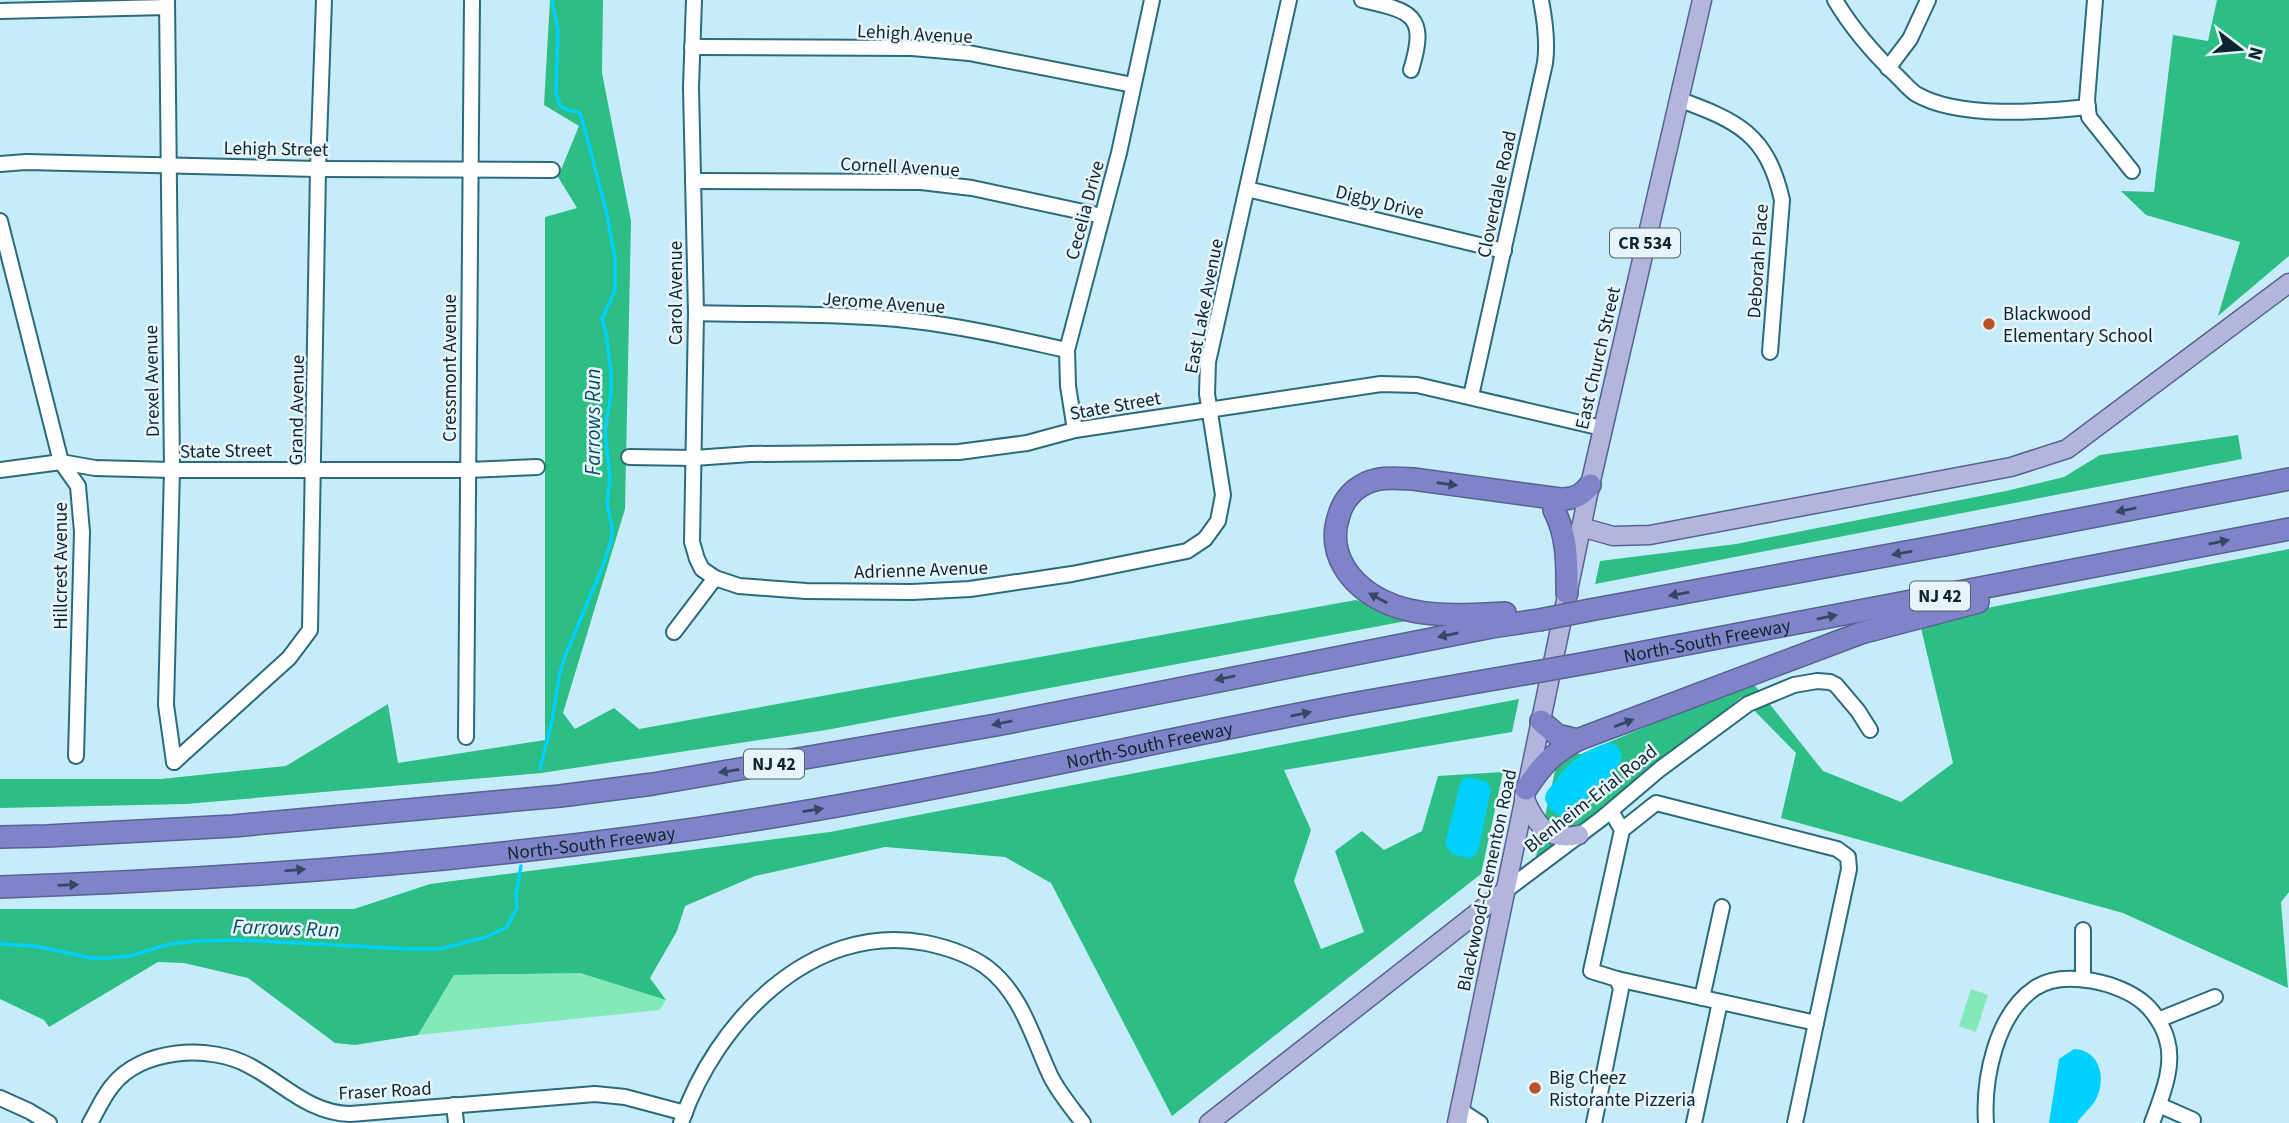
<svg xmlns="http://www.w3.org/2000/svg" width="2289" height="1123" font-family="'Source Sans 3',sans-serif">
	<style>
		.green { fill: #83e9b8 }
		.forest { fill: #2cbe85 }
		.water { fill: #02d0fe }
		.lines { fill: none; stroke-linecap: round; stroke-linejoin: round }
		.stream { stroke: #02d0fe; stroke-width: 3.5 }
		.minor-casing { stroke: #2c6a7d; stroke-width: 18 }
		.major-casing { stroke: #576292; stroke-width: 21 }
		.highway-casing { stroke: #576292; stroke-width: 24 }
		.minor { stroke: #fff; stroke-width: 14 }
		.major { stroke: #b3b5de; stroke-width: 18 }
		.highway { stroke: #8083c8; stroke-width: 21 }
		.highway-bridge-casing { stroke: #576292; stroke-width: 24; stroke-linecap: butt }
		.highway-bridge { stroke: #8083c8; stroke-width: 21 }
		.oneway { fill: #354764 }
		.poi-dot { fill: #b85227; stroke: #e8f4f9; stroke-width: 2.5 }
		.labels { text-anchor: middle; stroke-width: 5; stroke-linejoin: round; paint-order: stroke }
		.shield { fill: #e8f4f9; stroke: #4e646b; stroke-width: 2 }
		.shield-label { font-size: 18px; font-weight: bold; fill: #0c262e }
		.street-label { font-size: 19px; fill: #0c262e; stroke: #e8f4f9 }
		.poi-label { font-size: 19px; fill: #0c262e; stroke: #e8f4f9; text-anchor: start }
		.water-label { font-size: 21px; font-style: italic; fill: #024c5f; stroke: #e8f4f9 }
	</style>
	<rect width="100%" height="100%" fill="#c7ecf9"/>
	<g class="green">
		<polygon points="580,973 666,1000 660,1010 418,1035 454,975"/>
		<polygon points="1971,989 1988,995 1976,1032 1959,1026"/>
	</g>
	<g class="forest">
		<polygon points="550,0 603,0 602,73 631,221 625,509 563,713 575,729 614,708 639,729 1356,600 1417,619 826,730 541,773 186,804 0,808 0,779 161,779 286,766 388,704 398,763 545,740 545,217 577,208 558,177 579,126 544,105"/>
		<polygon points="2217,0 2289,0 2289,256 2218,316 2240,242 2146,215 2121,191 2154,192 2173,35 2208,41"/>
		<polygon points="2238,435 2242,459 1595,584 1600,561 1736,544 2006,491 2064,477 2100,455"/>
		<polygon points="2289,549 2289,892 2281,902 2288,988 2123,913 1781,818 1796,753 1741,697 1660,769 1533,870 1559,753 1581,754 1752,682 1823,771 1901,802 1953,763 1920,624 1915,622"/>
		<polygon points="1519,699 1512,732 1284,770 1311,830 1294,881 1321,949 1364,932 1335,851 1362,831 1384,850 1422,831 1438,776 1503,772 1481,874 1172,1116 1051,883 1005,857 885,847 755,876 685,906 677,931 650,978 666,1000 580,973 454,975 418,1035 355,1045 335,1043 248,978 184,963 158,962 49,1027 44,1020 0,999 0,909 354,909 430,884 830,832"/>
	</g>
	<g class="water">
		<path d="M1607 743C1617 743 1621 748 1622 758 1616 774 1576 810 1560 816L1551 810 1545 800C1545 790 1551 788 1556 780 1569 762 1585 750 1607 743Z"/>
		<polygon points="1468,777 1486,781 1491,789 1479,847 1477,853 1470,859 1452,854 1445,844 1460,784 1463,779"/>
		<path d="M2074 1049C2101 1050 2107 1081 2095 1101 2090 1109 2082 1115 2077 1123H2049L2059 1059Z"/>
	</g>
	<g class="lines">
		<g class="stream">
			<polyline points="540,769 552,721 559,677 565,656 602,568 612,538 612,527 607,504 610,477 605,431 611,393 611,371 606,333 602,319 615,291 615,258 606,210 581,115 578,112 571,111 561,107 556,94 558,30 552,0"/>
			<polyline points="0,944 35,946 91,958 107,958 130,956 169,944 197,941 239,940 409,949 439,949 486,937 507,927 517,908 516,895 521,866"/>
		</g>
		<defs>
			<g id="minor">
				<polyline points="167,0 172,470 166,705 174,762"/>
				<polyline points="694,0 691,87 696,313 692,542 697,559 702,569 715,578 739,586 806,591 912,592 970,589 1072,574 1187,551 1205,539 1218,521 1223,495 1207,394 1208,362 1289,0"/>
				<path d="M1362 0C1412 11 1428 15 1411 70"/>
				<path d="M1835 0C1852 29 1876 56 1900 79 1905 84 1911 91 1916 94 1959 119 2040 112 2088 107"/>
				<polyline points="2095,0 2087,100 2089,117 2132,171"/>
				<polyline points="0,11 167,7"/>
				<polyline points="692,47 912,48 969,53 1133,85"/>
				<polyline points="1888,68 1910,39 1928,0"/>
				<path d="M1678 99C1738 121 1767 134 1782 200L1770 352"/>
				<polyline points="0,164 26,162 318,169 552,170"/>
				<polyline points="693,181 921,182 972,188 1102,216"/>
				<polyline points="1247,189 1504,251"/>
				<polyline points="0,221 61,462 78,486 82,532 76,756"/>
				<path d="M696 313C768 315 843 313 915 321 966 327 1016 339 1067 350"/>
				<path d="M1471 396 1545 63C1548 42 1545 21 1541 0"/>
				<polyline points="1075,430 1068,386 1067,350 1119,153 1152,0"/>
				<polyline points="629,457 694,458 750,454 959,452 1027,443 1075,430 1381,384 1417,385 1602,428"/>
				<polyline points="0,470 61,462 95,468 172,470 468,470 537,467"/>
				<polyline points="674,632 715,578"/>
				<polyline points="466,737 472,0"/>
				<polyline points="174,762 289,658 310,630 318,169 324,0"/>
				<polyline points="1611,811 1622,830 1591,971 1617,979 1816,1023 1795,1123"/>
				<polyline points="1622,830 1656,803 1837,849 1848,857 1849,869 1816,1023"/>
				<polyline points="1505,891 1601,819 1660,769 1748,704 1794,685 1817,681 1830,682 1836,685 1858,711 1870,730"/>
				<polyline points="2083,979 2083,930"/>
				<polyline points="1702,998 1722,907"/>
				<polyline points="2158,1020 2215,997"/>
				<polyline points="0,1098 29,1111 49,1123"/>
				<polyline points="454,1105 456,1123"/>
				<polyline points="2159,1105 2193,1120"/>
				<polyline points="1460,1110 1480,1123"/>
				<path d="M90 1123C97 1111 103 1097 112 1086 141 1048 210 1044 250 1066 284 1084 309 1113 350 1114L595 1094 625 1097 685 1113"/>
				<path d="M681 1123C715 1023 811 921 926 943 945 947 969 955 985 966 1021 992 1032 1036 1050 1075 1058 1092 1072 1108 1083 1123"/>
				<polyline points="1594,1123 1621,989 1617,979"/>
				<polyline points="1694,1123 1720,1002"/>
				<path d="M1986 1123C1983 1079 1996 1014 2035 988 2063 969 2121 982 2145 1004 2155 1013 2164 1028 2167 1040 2175 1067 2161 1098 2152 1123"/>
			</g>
			<g id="major">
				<polyline points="1581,527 1613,536 1650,535 2011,467 2067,449 2289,283"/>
				<path d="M1524 797C1535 823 1547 842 1579 835"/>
				<polyline points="1209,1123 1505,891"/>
				<polyline points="1457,1123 1590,485 1702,0"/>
			</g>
			<g id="highway">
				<path d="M1554 510C1568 537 1567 564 1567 593"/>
				<polyline points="1590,610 1950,544 2289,479"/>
				<path d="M1505 613C1466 615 1419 619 1383 601 1350 585 1326 553 1339 515 1342 504 1350 492 1361 486 1376 476 1395 478 1413 479L1560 499C1574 499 1581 496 1590 485"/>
				<path id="s1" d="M1592 662 2289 529"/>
				<polyline points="1541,721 1557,735 1577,740 1861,633 1978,602"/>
				<path d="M1526 789C1542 765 1552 754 1577 740"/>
				<polyline points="0,837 47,836 233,826 560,796 653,784 996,725 1492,627 1539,620"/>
				<path id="s2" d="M0 887C274 878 549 856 820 809 996 779 1170 738 1346 705 1407 694 1468 684 1530 673"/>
			</g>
		</defs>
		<use href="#minor" class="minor-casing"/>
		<use href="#major" class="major-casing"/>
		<use href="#highway" class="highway-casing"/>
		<use href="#minor" class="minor"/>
		<use href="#major" class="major"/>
		<use href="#highway" class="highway"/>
		<defs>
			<g id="highway-bridge">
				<polyline points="1539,620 1590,610"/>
				<polyline points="1530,673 1592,662"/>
			</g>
		</defs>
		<use href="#highway-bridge" class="highway-bridge-casing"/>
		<use href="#highway-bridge" class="highway-bridge"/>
	</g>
	<defs><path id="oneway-solid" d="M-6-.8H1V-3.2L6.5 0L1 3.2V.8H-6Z" transform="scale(1.75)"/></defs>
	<g class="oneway">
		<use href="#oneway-solid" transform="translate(1447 484) rotate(8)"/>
		<use href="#oneway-solid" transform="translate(2126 510) rotate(169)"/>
		<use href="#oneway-solid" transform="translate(2219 542) rotate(-11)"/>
		<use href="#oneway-solid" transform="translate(1902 553) rotate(170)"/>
		<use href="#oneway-solid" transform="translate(1679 594) rotate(170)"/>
		<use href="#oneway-solid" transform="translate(1378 598) rotate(-152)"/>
		<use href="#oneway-solid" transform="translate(1827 617) rotate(-11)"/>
		<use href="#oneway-solid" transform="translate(1448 635) rotate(169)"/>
		<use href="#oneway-solid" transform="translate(1225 678) rotate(169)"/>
		<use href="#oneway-solid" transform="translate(1301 714) rotate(-11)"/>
		<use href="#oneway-solid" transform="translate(1002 723) rotate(169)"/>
		<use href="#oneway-solid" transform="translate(1624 723) rotate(-21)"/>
		<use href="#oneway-solid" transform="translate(729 771) rotate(171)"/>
		<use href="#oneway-solid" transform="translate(813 810) rotate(-9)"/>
		<use href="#oneway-solid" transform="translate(295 870) rotate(-5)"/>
		<use href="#oneway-solid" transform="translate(68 885) rotate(-2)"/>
	</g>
	<g class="poi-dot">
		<circle cx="1989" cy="324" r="7"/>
		<circle cx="1535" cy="1088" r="7"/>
	</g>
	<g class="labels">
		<g class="shield">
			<rect x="1610" y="228.5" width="70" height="29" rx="5"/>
			<rect x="1910" y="581.5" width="60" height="29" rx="5"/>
			<rect x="744" y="749.5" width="60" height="29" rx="5"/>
		</g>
		<g class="shield-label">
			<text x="1645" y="249">CR 534</text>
			<text x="1940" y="602">NJ 42</text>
			<text x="774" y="770">NJ 42</text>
		</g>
		<g class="street-label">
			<text transform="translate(915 33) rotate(3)" y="7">Lehigh Avenue</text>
			<text transform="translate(276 148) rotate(1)" y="7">Lehigh Street</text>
			<text transform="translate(900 166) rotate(3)" y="7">Cornell Avenue</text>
			<text transform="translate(1496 194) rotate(-78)" y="7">Cloverdale Road</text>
			<text transform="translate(1380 201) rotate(14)" y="7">Digby Drive</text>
			<text transform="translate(1084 210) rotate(-75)" y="7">Cecelia Drive</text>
			<text transform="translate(1757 261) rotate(-86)" y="7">Deborah Place</text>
			<text transform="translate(675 293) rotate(-90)" y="7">Carol Avenue</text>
			<text transform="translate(884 302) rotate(4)" y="7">Jerome Avenue</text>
			<text transform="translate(1203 306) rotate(-79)" y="7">East Lake Avenue</text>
			<text transform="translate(1597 358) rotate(-77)" y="7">East Church Street</text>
			<text transform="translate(449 368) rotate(-90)" y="7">Cressmont Avenue</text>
			<text transform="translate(151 381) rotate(-91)" y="7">Drexel Avenue</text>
			<text transform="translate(1115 405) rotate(-10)" y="7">State Street</text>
			<text transform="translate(296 410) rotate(-89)" y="7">Grand Avenue</text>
			<text transform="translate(226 450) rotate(-1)" y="7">State Street</text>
			<text transform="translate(60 566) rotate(-90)" y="7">Hillcrest Avenue</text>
			<text transform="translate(921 569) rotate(-2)" y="7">Adrienne Avenue</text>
			<text dy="7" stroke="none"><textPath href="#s1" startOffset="117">North-South Freeway</textPath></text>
			<text dy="7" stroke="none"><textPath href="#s2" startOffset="1160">North-South Freeway</textPath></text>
			<text transform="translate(1590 798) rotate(-38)" y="7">Blenheim-Erial Road</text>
			<text dy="7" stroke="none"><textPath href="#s2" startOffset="593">North-South Freeway</textPath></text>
			<text transform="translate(1486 880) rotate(-78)" y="7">Blackwood-Clementon Road</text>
			<text transform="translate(385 1090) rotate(-3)" y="7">Fraser Road</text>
		</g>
		<g class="poi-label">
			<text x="2003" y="320">Blackwood<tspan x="2003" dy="22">Elementary School</tspan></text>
			<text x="1549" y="1084">Big Cheez<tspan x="1549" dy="22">Ristorante Pizzeria</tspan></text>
		</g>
		<g class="water-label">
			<text transform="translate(593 422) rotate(-90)" y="7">Farrows Run</text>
			<text transform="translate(286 928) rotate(2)" y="7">Farrows Run</text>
		</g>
	</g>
	<g transform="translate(2240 49) rotate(106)" stroke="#e8f4f9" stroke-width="5" paint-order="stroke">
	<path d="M0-5L12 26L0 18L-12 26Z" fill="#0c262e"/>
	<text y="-10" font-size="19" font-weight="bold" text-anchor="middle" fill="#0c262e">N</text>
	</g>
</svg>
